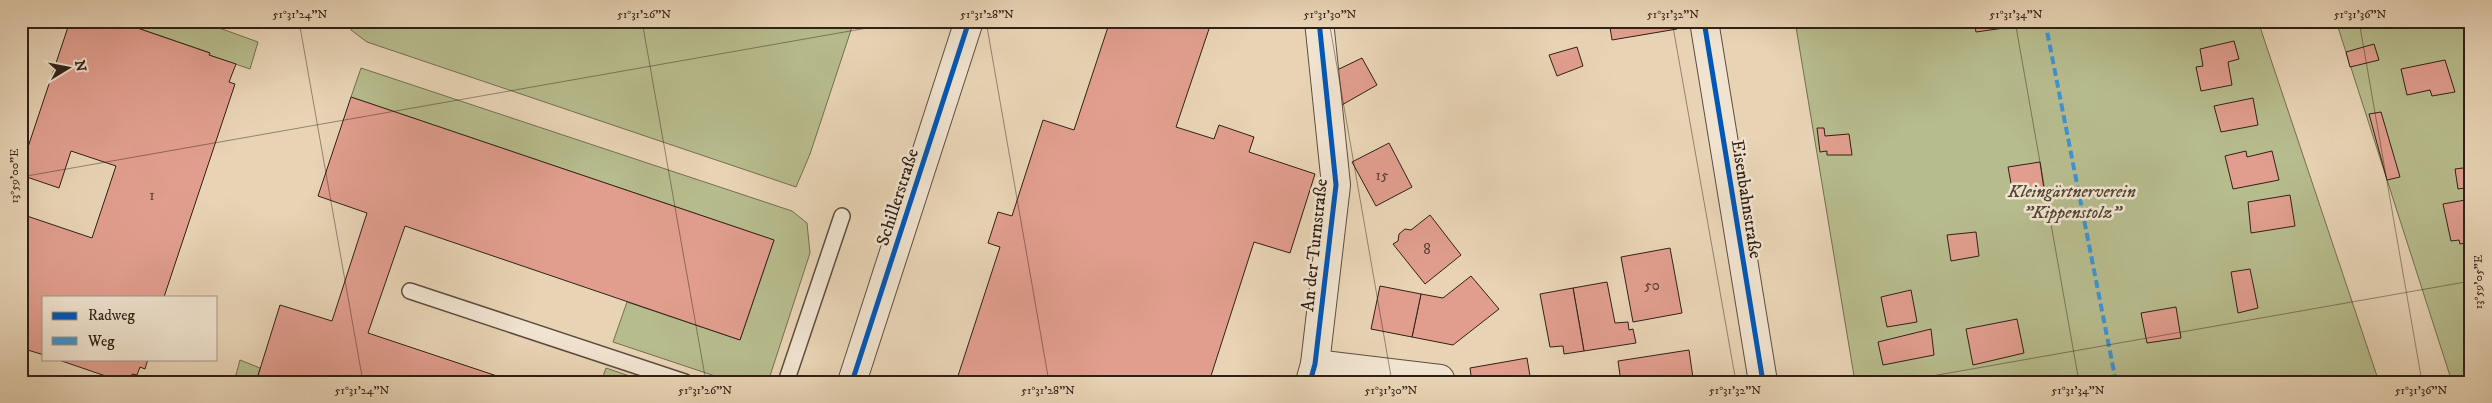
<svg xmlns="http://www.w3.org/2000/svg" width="2492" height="403" font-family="'IM FELL DW Pica',serif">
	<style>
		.green { fill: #b7bc8d; stroke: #746e52 }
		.building { fill: #e19e8e; stroke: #312017 }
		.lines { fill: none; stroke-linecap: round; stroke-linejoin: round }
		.service-casing { stroke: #5f4d3e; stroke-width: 18 }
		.minor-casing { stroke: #5f4d3e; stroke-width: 30 }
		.service { stroke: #f0e3cf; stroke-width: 15 }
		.minor { stroke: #f0e3cf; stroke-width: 28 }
		.quiet { stroke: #3d94d4; stroke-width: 4; stroke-dasharray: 8 4; stroke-linecap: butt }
		.cycleway-casing { stroke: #f0e3cf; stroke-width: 8 }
		.cycleway { stroke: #0057b8; stroke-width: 5 }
		.ticks { fill: none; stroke: #312017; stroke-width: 1; stroke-opacity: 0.45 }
		.labels { text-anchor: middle; stroke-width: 5; stroke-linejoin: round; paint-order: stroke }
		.number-label { font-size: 15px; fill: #5d4035 }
		.park-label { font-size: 18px; font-style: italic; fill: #524734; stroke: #f0e3cf }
		.street-label { font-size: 18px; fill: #312017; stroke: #f0e3cf }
		.neatline { fill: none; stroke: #312017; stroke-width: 2 }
		.ticks-label { font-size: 12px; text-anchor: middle; fill: #312017 }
	</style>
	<rect width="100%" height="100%" fill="#e8d4b5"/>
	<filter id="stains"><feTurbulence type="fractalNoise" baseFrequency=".004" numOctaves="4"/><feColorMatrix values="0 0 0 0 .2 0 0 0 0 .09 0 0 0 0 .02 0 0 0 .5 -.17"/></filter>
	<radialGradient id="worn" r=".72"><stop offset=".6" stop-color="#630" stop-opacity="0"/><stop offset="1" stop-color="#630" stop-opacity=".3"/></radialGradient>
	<g class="green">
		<polygon points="117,21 200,21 258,42 250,69 209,55 210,53 202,50"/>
		<polygon points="347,21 854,21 810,154 796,187 367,42 351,30"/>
		<polygon points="1795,21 2258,21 2379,382 1855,382"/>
		<polygon points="2336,21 2471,21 2471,382 2452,382"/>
		<polygon points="361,68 792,211 807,223 810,253 768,382 733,382 613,342 627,302 740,340 774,240 351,97"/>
		<polygon points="240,360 260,368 256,382 234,382"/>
		<polygon points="606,368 647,382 601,382"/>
	</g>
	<g class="building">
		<polygon points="70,21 117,21 210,53 209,55 236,64 229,82 235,84 164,297 44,297 44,355 21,348 21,214 92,238 116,166 71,151 59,188 21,175 21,168"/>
		<polygon points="1110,21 1211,23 1176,127 1214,139 1219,125 1254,137 1249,152 1315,174 1290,253 1254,242 1209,382 956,382 1000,247 988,243 998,212 1012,216 1043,120 1074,130"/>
		<polygon points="1609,21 1676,21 1677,29 1612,40"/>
		<polygon points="1974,21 2010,21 2011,27 1976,32"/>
		<polygon points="2234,41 2239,59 2228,62 2232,85 2201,91 2196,67 2203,66 2200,49"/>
		<polygon points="2374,44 2379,60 2350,67 2346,52"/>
		<polygon points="1577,47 1583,66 1557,76 1549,55"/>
		<polygon points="1362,58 1377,85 1340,106 1337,70"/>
		<polygon points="2445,60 2455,92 2432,96 2430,90 2407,95 2401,69"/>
		<polygon points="351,97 774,240 740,340 405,226 368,333 515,382 256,382 280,305 332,321 367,213 318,196"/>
		<polygon points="2471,97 2471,125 2468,125 2464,98"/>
		<polygon points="2253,98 2258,125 2221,132 2214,106"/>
		<polygon points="2381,112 2400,177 2387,180 2369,114"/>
		<polygon points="1817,128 1824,128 1825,136 1849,134 1852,155 1827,155 1827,151 1820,152"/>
		<polygon points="1389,143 1412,187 1376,206 1352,162"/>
		<polygon points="2246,151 2247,157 2272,151 2279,180 2233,189 2225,156"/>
		<polygon points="2040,162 2044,189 2013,194 2008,167"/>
		<polygon points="2471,167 2471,187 2458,189 2455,169"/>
		<polygon points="2290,195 2295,226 2251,233 2248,202"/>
		<polygon points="2471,199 2471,242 2460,244 2459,240 2451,241 2443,204"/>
		<polygon points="1430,215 1461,255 1425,284 1393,244 1398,241 1399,234 1405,229 1411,230"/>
		<polygon points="1976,232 1979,256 1951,261 1947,235"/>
		<polygon points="1670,248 1682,313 1633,322 1621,257"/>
		<polygon points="2250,269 2258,308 2238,313 2231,272"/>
		<polygon points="1471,276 1499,309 1453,345 1412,337 1421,294 1443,298"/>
		<polygon points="1607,282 1615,323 1628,322 1629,330 1633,329 1636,343 1584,351 1573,288"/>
		<polygon points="1380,286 1421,294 1412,337 1371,329"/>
		<polygon points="1573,288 1584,351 1564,354 1563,346 1550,347 1540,294"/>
		<polygon points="1911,290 1917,322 1887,327 1881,297"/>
		<polygon points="2176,307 2181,338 2147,343 2141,313"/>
		<polygon points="2017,319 2024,353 1973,365 1966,329"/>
		<polygon points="1931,329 1934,355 1883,365 1878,342"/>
		<polygon points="1689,350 1693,378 1676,382 1621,382 1618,361"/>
		<polygon points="1527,358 1531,382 1472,382 1470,368"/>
		<polygon points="56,359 148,359 145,369 140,367 137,375 132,374 130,382 123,382"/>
	</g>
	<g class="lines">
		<defs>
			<g id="service">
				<polyline points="410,291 685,382"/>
				<polyline points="786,382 842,216"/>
			</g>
			<g id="minor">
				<polyline points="1704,21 1763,382"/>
				<polyline points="1315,364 1440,379 1440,382"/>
				<polyline points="852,382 969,21"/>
				<polyline points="1310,382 1315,364 1336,185 1319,21"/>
			</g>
		</defs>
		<use href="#service" class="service-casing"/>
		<use href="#minor" class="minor-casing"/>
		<use href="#service" class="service"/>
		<use href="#minor" class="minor"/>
		<polyline class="quiet" points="2045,21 2116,382"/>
		<defs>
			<g id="cycleway">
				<polyline points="1704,21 1763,382"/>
				<polyline points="852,382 969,21"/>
				<polyline points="1310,382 1315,364 1336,185 1319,21"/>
			</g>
		</defs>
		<use href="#cycleway" class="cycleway-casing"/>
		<use href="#cycleway" class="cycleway"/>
	</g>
	<path class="ticks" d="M299 21 363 382M642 21 706 382M986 21 1049 382M1329 21 1392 382M1672 21 1736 382M2015 21 2079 382M2359 21 2422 382M21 177 907 21M1898 382 2471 281"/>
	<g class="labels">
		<g class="number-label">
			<text x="1382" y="180">15</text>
			<text x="152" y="200">1</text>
			<text x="1427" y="254">8</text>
			<text x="1652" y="290">50</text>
		</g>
		<g class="park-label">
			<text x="2072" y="197">Kleingärtnerverein<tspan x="2072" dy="21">"Kippenstolz"</tspan></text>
		</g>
		<g class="street-label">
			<text transform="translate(897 197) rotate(-72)" y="6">Schillerstraße</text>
			<text transform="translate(1747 199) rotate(81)" y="6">Eisenbahnstraße</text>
			<text transform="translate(1314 245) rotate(-84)" y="6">An der Turnstraße</text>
		</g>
	</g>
	<rect width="2492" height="403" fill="none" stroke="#e8d4b5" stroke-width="55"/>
	<rect x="42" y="296" width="175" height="65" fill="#f0e3cf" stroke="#a49585"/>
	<rect x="52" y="312" width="25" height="8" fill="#0057b8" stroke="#a49585"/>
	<text x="88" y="320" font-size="15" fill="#312017">Radweg</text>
	<rect x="52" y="337" width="25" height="8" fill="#3d94d4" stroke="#a49585"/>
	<text x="88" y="346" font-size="15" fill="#312017">Weg</text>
	<g transform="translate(68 68) rotate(80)" stroke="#f0e3cf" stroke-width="4" paint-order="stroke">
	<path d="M0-4L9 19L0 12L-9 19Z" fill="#312017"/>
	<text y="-8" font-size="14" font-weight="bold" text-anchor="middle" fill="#312017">N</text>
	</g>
	<rect x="28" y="28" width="2436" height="348" class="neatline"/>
	<g class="ticks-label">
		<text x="300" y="18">51°31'24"N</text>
		<text x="644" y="18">51°31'26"N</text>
		<text x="987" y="18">51°31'28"N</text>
		<text x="1330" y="18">51°31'30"N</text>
		<text x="1673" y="18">51°31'32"N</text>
		<text x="2016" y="18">51°31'34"N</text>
		<text x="2360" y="18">51°31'36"N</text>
		<text transform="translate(14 176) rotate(-90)" y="4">13°59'00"E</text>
		<text transform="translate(2478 282) rotate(-90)" y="4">13°59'05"E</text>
		<text x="362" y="394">51°31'24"N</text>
		<text x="705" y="394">51°31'26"N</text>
		<text x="1048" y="394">51°31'28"N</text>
		<text x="1391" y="394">51°31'30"N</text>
		<text x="1735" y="394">51°31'32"N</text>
		<text x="2078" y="394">51°31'34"N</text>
		<text x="2421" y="394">51°31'36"N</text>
	</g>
	<rect width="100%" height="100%" filter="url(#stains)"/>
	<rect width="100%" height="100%" fill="url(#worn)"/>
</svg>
